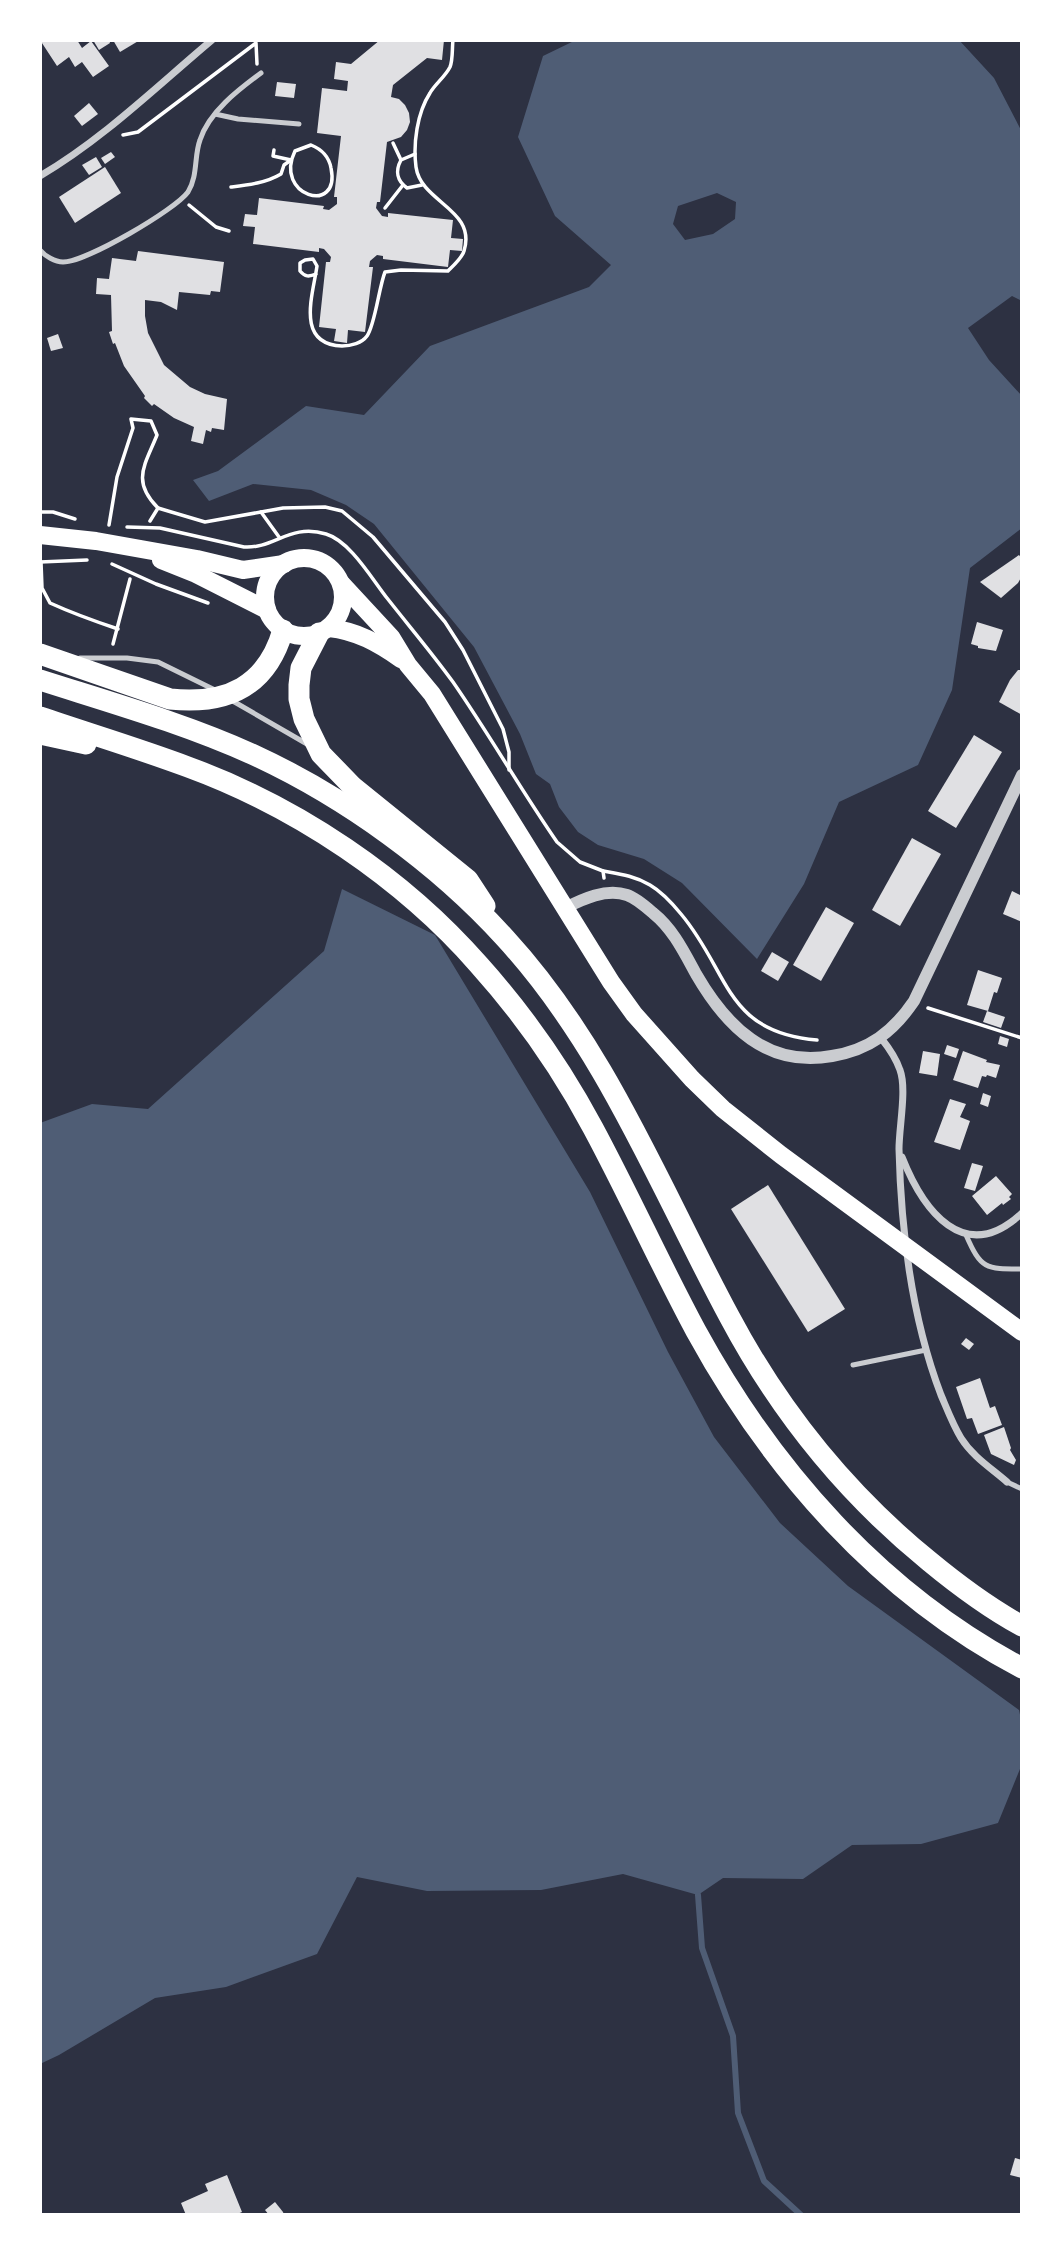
<svg xmlns="http://www.w3.org/2000/svg" width="1062" height="2255" font-family="'Titillium Web',sans-serif">
	<style>
		.water { fill: #4f5d75; fill-rule: evenodd }
		.lines { fill: none; stroke-linecap: round; stroke-linejoin: round }
		.stream { stroke: #4f5d75; stroke-width: 6 }
		.building { fill: #e0e0e3 }
		.path { stroke: #fff; stroke-width: 3.5 }
		.service { stroke: #caccd0; stroke-width: 5 }
		.minor { stroke: #caccd0; stroke-width: 7 }
		.tertiary { stroke: #caccd0; stroke-width: 12 }
		.primary { stroke: #fff; stroke-width: 18 }
		.motorway { stroke: #fff; stroke-width: 21 }
	</style>
	<rect width="100%" height="100%" fill="#2d3142"/>
	<g class="water">
		<path d="M576 40H959L994 78 1022 132V301L1012 296 968 328 989 360 1022 396V528L970 568 952 690 918 765 839 802 804 884 757 959 682 883 644 859 598 845 578 832 559 807 550 784 536 774 520 734 474 647 374 524 346 505 311 490 253 484 209 501 193 480 218 471 306 406 364 415 430 346 589 287 611 265 555 216 518 137 543 56ZM717 193 736 202 735 219 713 234 685 240 673 224 678 206Z"/>
		<polygon points="342,889 435,935 590,1192 668,1352 714,1437 780,1523 848,1586 1019,1710 1022,1724 1022,1764 998,1823 921,1844 852,1845 803,1879 723,1878 698,1895 623,1874 541,1890 427,1891 357,1877 317,1954 226,1987 155,1998 59,2055 40,2064 40,1123 92,1104 148,1109 324,951"/>
	</g>
	<g class="lines">
		<polyline class="stream" points="698,1895 702,1948 733,2036 738,2113 764,2181 801,2215"/>
	</g>
	<g class="building">
		<polygon points="40,40 77,40 82,48 91,41 109,66 93,77 82,62 75,67 69,57 57,66"/>
		<polygon points="93,40 109,40 110,43 99,50"/>
		<polygon points="113,40 140,40 120,52"/>
		<polygon points="380,40 444,40 442,60 427,58 393,85 391,97 399,99 405,105 409,113 410,122 407,130 401,137 387,142 380,202 377,202 376,208 382,216 388,217 388,213 453,220 451,238 463,239 462,251 450,250 448,267 383,259 383,256 377,255 370,261 369,267 373,267 365,332 348,330 347,343 334,341 336,329 319,327 326,262 330,262 331,257 324,249 319,248 319,252 253,244 255,227 243,226 245,214 257,215 259,198 324,206 323,209 329,210 337,204 337,197 334,197 341,136 317,133 322,88 347,91 348,81 334,79 336,62 351,64"/>
		<polygon points="277,82 296,84 294,98 275,96"/>
		<polygon points="89,103 98,114 82,126 74,116"/>
		<polygon points="111,152 115,157 105,164 101,158"/>
		<polygon points="96,157 102,167 89,175 82,165"/>
		<polygon points="105,167 121,193 75,223 59,197"/>
		<polygon points="138,251 224,262 220,292 211,291 210,295 179,292 177,310 161,302 145,300 145,316 148,333 164,365 190,387 205,394 227,399 224,430 212,428 211,432 206,430 203,444 191,441 194,427 174,418 154,404 152,406 144,398 145,396 124,366 115,343 113,344 109,332 112,331 111,295 96,294 97,278 109,279 112,258 136,261"/>
		<polygon points="58,334 63,348 51,351 47,338"/>
		<polygon points="1019,555 1022,559 1022,576 1018,583 1001,598 980,582"/>
		<polygon points="977,622 1003,630 996,651 978,648 978,646 971,644"/>
		<polygon points="1018,670 1022,670 1022,715 999,702 1010,680"/>
		<polygon points="974,735 1002,752 956,828 928,811"/>
		<polygon points="912,838 941,854 900,926 872,910"/>
		<polygon points="1012,891 1022,896 1022,922 1003,914"/>
		<polygon points="826,907 854,923 821,981 793,965"/>
		<polygon points="772,952 789,962 778,981 761,971"/>
		<polygon points="978,970 1002,978 997,993 994,992 988,1011 967,1005"/>
		<polygon points="987,1011 1005,1017 1001,1028 983,1022"/>
		<polygon points="1000,1036 1009,1039 1007,1047 998,1044"/>
		<polygon points="947,1045 959,1049 956,1058 944,1054"/>
		<polygon points="923,1051 940,1054 937,1076 919,1073"/>
		<polygon points="963,1051 987,1060 986,1062 1000,1065 996,1078 987,1075 986,1077 982,1076 978,1088 953,1080"/>
		<polygon points="983,1093 991,1096 988,1107 980,1104"/>
		<polygon points="950,1099 966,1104 960,1117 970,1121 960,1150 934,1142"/>
		<polygon points="972,1163 983,1166 975,1191 964,1188"/>
		<polygon points="996,1176 1012,1194 1009,1197 1011,1199 1003,1205 1002,1203 987,1215 972,1196"/>
		<polygon points="768,1185 845,1309 808,1332 731,1209"/>
		<polygon points="966,1338 974,1344 969,1350 961,1344"/>
		<polygon points="980,1378 990,1408 995,1406 1002,1425 978,1434 972,1418 967,1419 956,1387"/>
		<polygon points="1004,1427 1011,1448 1010,1450 1016,1460 1014,1465 991,1454 984,1435"/>
		<polygon points="1015,2158 1022,2160 1022,2178 1010,2175"/>
		<polygon points="227,2175 242,2212 235,2215 218,2215 218,2213 186,2215 181,2203 208,2191 205,2184"/>
		<polygon points="275,2202 283,2212 284,2215 269,2215 265,2210"/>
	</g>
	<g class="lines">
		<g class="path">
			<polyline points="123,135 138,132 256,43 257,64"/>
			<polyline points="393,143 401,160"/>
			<path d="M311 145C321 149 329 157 331 168 341 216 273 196 295 151Z"/>
			<polyline points="274,150 273,156 291,160"/>
			<path d="M415 154 401 160C395 171 397 181 407 188L422 185"/>
			<path d="M231 187C248 185 266 183 281 174L284 165 291 160"/>
			<polyline points="189,205 216,227 229,231"/>
			<polyline points="385,208 403,185"/>
			<path d="M316 274C309 277 305 277 300 271V263L305 260 313 259 317 266C313 295 295 344 342 346 351 346 362 343 367 336 375 325 379 287 385 272L401 270 448 271C453 266 462 258 464 251 477 209 421 203 416 167 413 144 417 113 430 93 435 84 445 77 450 67 453 60 452 48 453 40"/>
			<polyline points="40,512 53,512 75,519"/>
			<polyline points="261,512 283,508 325,507 342,511 373,537 445,622 463,650 503,729 509,752 509,770"/>
			<polyline points="150,521 158,508 205,522 261,512 279,537"/>
			<path d="M109 525 117 477 133 428 131 419 151 421 157 435C145 465 131 481 158 508"/>
			<path d="M127 527 160 528 244 547C274 549 290 523 326 534 350 541 372 579 387 598 409 626 432 653 453 682 489 734 521 790 557 842L580 862 603 871 604 878"/>
			<polyline points="40,562 87,560"/>
			<path d="M41 562 42 588 50 603C72 613 94 621 118 629"/>
			<polyline points="112,564 156,584 208,603"/>
			<polyline points="113,644 130,579"/>
			<path d="M603 871C620 874 635 876 650 885 662 892 672 903 681 914 730 972 724 1032 817 1040"/>
			<polyline points="928,1008 1022,1038"/>
		</g>
		<g class="service">
			<polyline points="215,114 238,119 299,124"/>
			<path d="M40 250C45 256 55 262 63 262 86 262 175 210 188 192 198 176 194 156 200 140 209 112 238 90 261 73"/>
			<polyline points="80,658 127,658 158,662 217,691"/>
			<polyline points="231,700 307,744"/>
			<path d="M966 1235C981 1269 985 1269 1022 1269"/>
			<polyline points="853,1365 926,1350"/>
			<polyline points="1007,1482 1022,1489"/>
		</g>
		<g class="minor">
			<path d="M40 176C103 139 156 87 212 40"/>
			<path d="M881 1038C889 1048 896 1058 900 1070 907 1089 899 1127 899 1149 901 1230 912 1319 941 1395 947 1409 953 1425 961 1438 973 1457 991 1468 1007 1482"/>
			<path d="M902 1157C923 1210 964 1267 1022 1213"/>
		</g>
		<path class="tertiary" d="M565 908C583 899 606 888 627 895 636 898 645 906 653 913 673 929 684 952 696 974 726 1026 767 1068 832 1056 869 1050 893 1032 914 1001L1022 775"/>
		<g class="primary">
			<polyline points="40,535 96,541 197,559 243,570 284,564"/>
			<circle cx="304" cy="597" r="39"/>
			<polyline points="161,560 196,574 267,610"/>
			<polyline points="341,583 391,637 408,665 432,694 611,982 634,1014 692,1079 723,1109 781,1155 1022,1332"/>
			<path d="M329 628C357 631 378 643 401 659"/>
		</g>
		<g class="motorway">
			<polyline points="319,633 301,668 299,685 299,699 304,719 321,754 353,787 468,880 485,906"/>
			<path d="M40 654 170 699C227 705 267 686 283 630"/>
			<path d="M40 680C112 703 186 724 254 755 345 797 438 864 505 938 606 1048 659 1186 729 1316 780 1412 844 1492 929 1561 958 1585 989 1608 1022 1626"/>
			<path d="M40 717C90 734 140 749 188 767 297 807 403 878 479 965 523 1014 562 1070 593 1128 629 1195 660 1264 696 1331 772 1470 880 1593 1022 1668"/>
			<polyline points="40,734 86,744"/>
		</g>
	</g>
	<rect width="1062" height="2255" fill="none" stroke="#ffffff" stroke-width="84"/>
</svg>
